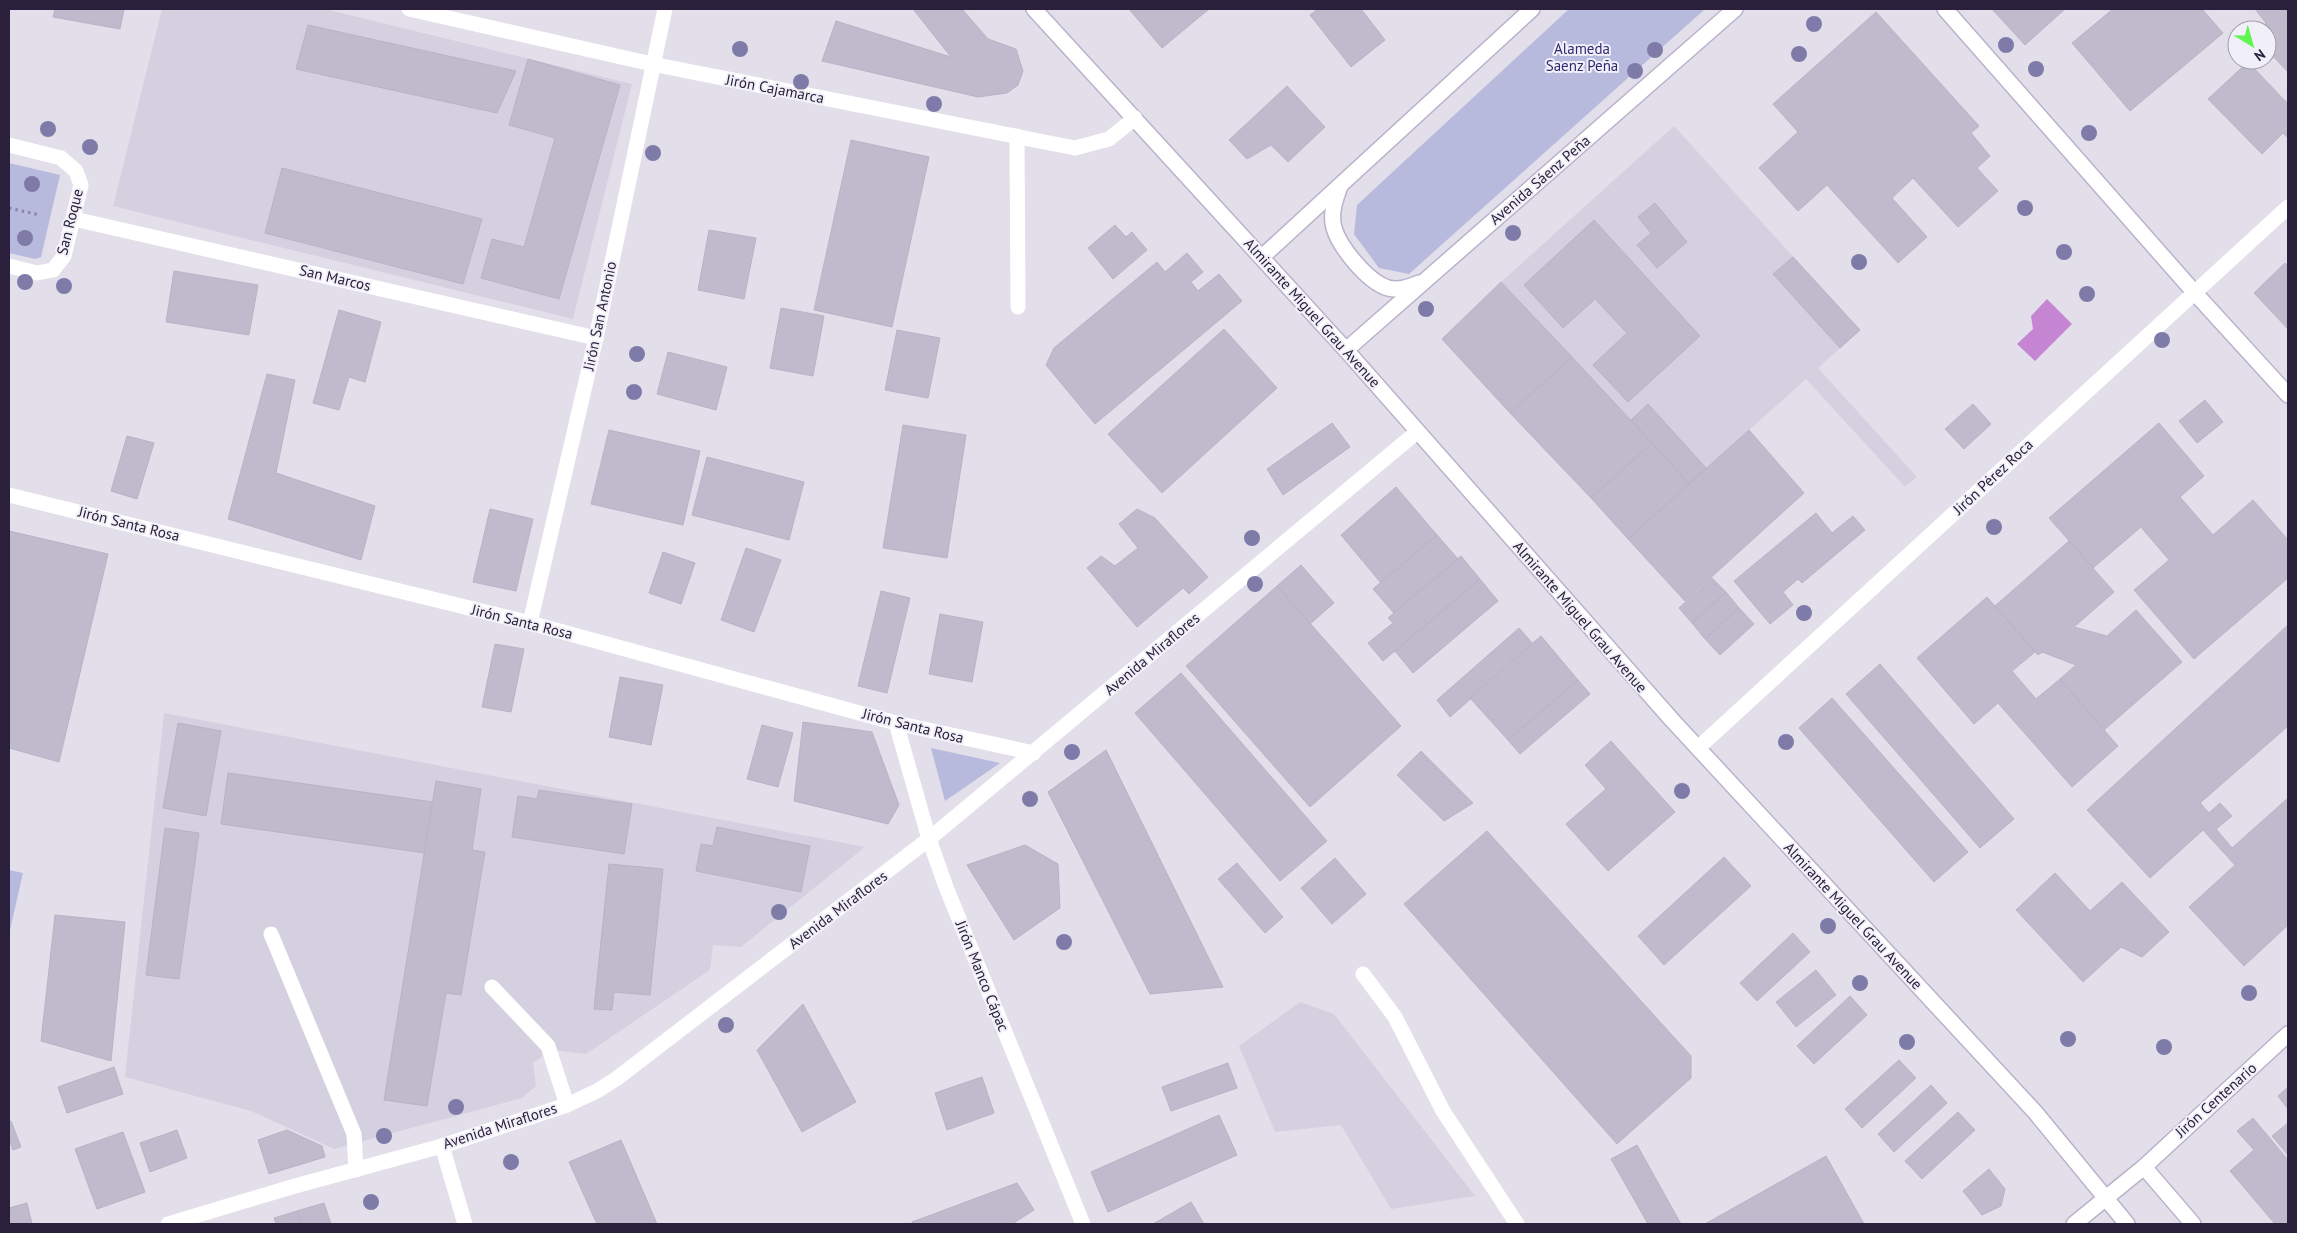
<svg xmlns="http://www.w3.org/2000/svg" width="2297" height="1233" font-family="'PT Sans',sans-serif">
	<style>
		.built { fill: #d4d0df }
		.green { fill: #b7b9dd }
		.water { fill: #c585d2 }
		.building { fill: #c0bbcc; stroke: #b7b2c5 }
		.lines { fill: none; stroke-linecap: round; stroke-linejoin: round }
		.secondary-casing { stroke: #bab2cb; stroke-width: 18 }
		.path { stroke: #917fb0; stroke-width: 3; stroke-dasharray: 2.5 4; stroke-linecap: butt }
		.lane { stroke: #fff; stroke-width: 15 }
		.street { stroke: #fff; stroke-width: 15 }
		.secondary { stroke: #fff; stroke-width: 15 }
		.tree { fill: #7f7ba9 }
		.labels { text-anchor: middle; stroke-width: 4; stroke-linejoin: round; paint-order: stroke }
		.park-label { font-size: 15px; fill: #2e2973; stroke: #f1f0f8 }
		.street-label { font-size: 15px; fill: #2b203b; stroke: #f1f0f8 }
	</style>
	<rect width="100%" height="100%" fill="#e2dfeb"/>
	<g class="built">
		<polygon points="162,9 325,9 632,84 573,319 113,206"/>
		<polygon points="1674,126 1860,330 1818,368 1917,477 1905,487 1806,379 1689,484 1501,282"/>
		<polygon points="164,713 865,847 741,947 713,945 710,970 586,1054 552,1050 533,1063 536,1086 522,1098 334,1149 251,1111 125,1077"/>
		<polygon points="1300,1002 1334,1014 1475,1196 1391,1209 1341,1125 1275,1132 1239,1046"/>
	</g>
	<g class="green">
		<polygon points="1569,9 1705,9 1409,274 1379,268 1354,234 1357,205"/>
		<polygon points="9,163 60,175 41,257 35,259 9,253"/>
		<polygon points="931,748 1000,763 945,801"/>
		<polygon points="9,870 23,873 9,934"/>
	</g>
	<polygon class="water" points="2047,299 2072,324 2035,361 2017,344 2033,329 2031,316"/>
	<g class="building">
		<polygon points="55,9 124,9 120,29 53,17"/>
		<polygon points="913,9 962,9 988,39 1016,49 1023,71 1018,85 1007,93 978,97 822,61 836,21 951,57"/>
		<polygon points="1129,9 1209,9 1162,48"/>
		<polygon points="1318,9 1361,9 1385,40 1351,67 1310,15"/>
		<polygon points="1992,9 2065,9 2025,45"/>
		<polygon points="2113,9 2202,9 2223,33 2130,111 2072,43"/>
		<polygon points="2255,9 2288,9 2288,72 2267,50 2267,30 2263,30 2266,23"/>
		<polygon points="1876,12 1979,126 1971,133 1990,156 1977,168 1998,191 1958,227 1913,178 1892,198 1927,237 1898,263 1827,185 1798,211 1759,168 1798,132 1773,104"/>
		<polygon points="308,25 516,71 497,113 296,69"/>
		<polygon points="528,59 620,85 559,299 481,278 492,239 524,247 555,138 509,125"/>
		<polygon points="2248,62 2288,104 2288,138 2283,133 2262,154 2208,99"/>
		<polygon points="1287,86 1325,127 1288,162 1271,145 1247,159 1229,140"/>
		<polygon points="851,140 929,157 892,327 814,310"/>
		<polygon points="282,168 482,219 463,284 265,233"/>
		<polygon points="1655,203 1687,242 1657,268 1637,245 1651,233 1638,217"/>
		<polygon points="1594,220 1700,336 1628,402 1593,365 1627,333 1595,299 1563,328 1524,285"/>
		<polygon points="1115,225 1126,237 1132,232 1147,250 1113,279 1088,248"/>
		<polygon points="709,230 756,238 744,299 698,290"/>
		<polygon points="1187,253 1203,272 1191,282 1198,291 1219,274 1242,301 1095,424 1046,365 1054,348 1157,262 1165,272"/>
		<polygon points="1793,257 1860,330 1840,348 1773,274"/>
		<polygon points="2285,263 2288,266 2288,329 2254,293"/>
		<polygon points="174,271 258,285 249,335 166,322"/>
		<polygon points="1501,282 1572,357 1510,413 1442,339"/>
		<polygon points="781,308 824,316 813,376 770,368"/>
		<polygon points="339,310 381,322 365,382 349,377 339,410 313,403"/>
		<polygon points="1224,329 1277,388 1162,493 1108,434"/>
		<polygon points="897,330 940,338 928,398 885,390"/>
		<polygon points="668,352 727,367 716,410 657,394"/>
		<polygon points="1572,357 1652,443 1591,498 1510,413"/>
		<polygon points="267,374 295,380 276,473 375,506 361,560 228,519"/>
		<polygon points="2205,400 2223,422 2197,443 2179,421"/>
		<polygon points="1648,404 1706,468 1689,484 1631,420"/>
		<polygon points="1973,404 1991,424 1964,449 1945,429"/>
		<polygon points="1332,423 1350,447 1283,495 1267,469"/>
		<polygon points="2159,423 2204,476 2180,497 2213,535 2253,500 2288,540 2288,578 2194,659 2134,590 2169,560 2141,527 2093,568 2049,518"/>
		<polygon points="903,425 966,435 947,558 883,548"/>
		<polygon points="609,430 700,451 683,525 591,504"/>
		<polygon points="1749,430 1804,493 1685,601 1628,539"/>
		<polygon points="127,436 154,443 137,499 111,491"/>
		<polygon points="1652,443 1689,484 1628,539 1591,498"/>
		<polygon points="707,457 804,482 789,540 692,515"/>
		<polygon points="1396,487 1437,535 1381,583 1341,535"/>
		<polygon points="490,509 533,519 516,591 473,582"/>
		<polygon points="1137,509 1155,518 1208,577 1189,594 1183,588 1137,627 1087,568 1101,556 1115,566 1138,548 1119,524"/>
		<polygon points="1816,513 1832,533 1853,516 1865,530 1802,583 1798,579 1783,592 1793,605 1770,624 1734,581"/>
		<polygon points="9,531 108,554 59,762 9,748"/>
		<polygon points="1437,535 1458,559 1394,613 1373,589"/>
		<polygon points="2069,541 2114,592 2074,627 2107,636 2136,610 2182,662 2104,730 2060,679 2076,665 2042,652 2038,655 1995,606"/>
		<polygon points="746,548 781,560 754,632 721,620"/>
		<polygon points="663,552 695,563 681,604 649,593"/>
		<polygon points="1461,556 1480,579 1383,661 1368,643 1393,623 1388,618"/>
		<polygon points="1301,565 1334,603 1310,624 1277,586"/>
		<polygon points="1712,578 1726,592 1692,623 1679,608"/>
		<polygon points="1480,579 1498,601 1413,673 1395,651"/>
		<polygon points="1277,586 1401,726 1310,807 1186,666"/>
		<polygon points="881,591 910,598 887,693 858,686"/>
		<polygon points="1726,592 1739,608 1705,639 1692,623"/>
		<polygon points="1987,597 2035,652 2012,671 2036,699 2060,679 2118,746 2072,787 1998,703 1974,724 1917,658"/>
		<polygon points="1739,608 1754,624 1720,655 1705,639"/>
		<polygon points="940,614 983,622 972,682 929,674"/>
		<polygon points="2288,625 2288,726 2200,803 2209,813 2220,803 2232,816 2216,829 2232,848 2288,798 2288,925 2244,966 2189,907 2235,865 2203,830 2150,878 2087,810"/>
		<polygon points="1519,628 1533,644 1450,717 1437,700"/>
		<polygon points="1541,636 1578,680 1508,740 1470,698"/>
		<polygon points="495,644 524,649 511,712 482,707"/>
		<polygon points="1880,664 2014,819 1980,848 1846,694"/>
		<polygon points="1181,673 1327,841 1280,881 1135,713"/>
		<polygon points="620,677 663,685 651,745 609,737"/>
		<polygon points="1578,680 1590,694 1520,754 1508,740"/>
		<polygon points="1832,698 1968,852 1934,882 1799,728"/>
		<polygon points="803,722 872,732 899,805 888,824 794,801"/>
		<polygon points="178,723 221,731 206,816 163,808"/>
		<polygon points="762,725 793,733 778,787 747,779"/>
		<polygon points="1611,741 1675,812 1608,871 1566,824 1606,789 1585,765"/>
		<polygon points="1106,750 1223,987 1150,994 1048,792"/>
		<polygon points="1421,751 1473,803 1444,821 1397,775"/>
		<polygon points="228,773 433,802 425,853 221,824"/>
		<polygon points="436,781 481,789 472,850 485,852 461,995 446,993 427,1106 384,1100"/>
		<polygon points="539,790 632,804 624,854 512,837 518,796 537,799"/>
		<polygon points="717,827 810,846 801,892 696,871 701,844 713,846"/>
		<polygon points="165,828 199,833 179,979 146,975"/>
		<polygon points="1487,831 1691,1056 1691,1078 1617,1144 1404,904"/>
		<polygon points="1025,845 1058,864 1060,908 1014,940 967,865"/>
		<polygon points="1724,857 1751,886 1664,965 1638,936"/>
		<polygon points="1335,858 1366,894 1332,924 1301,888"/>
		<polygon points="1237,863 1283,917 1265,933 1218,879"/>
		<polygon points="609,864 663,869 650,995 614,992 612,1010 594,1009"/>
		<polygon points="2055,873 2090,911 2122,882 2169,932 2142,957 2121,947 2083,982 2016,910"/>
		<polygon points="55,915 125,922 111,1061 41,1041"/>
		<polygon points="1793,933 1810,952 1757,1001 1740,983"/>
		<polygon points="1816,970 1836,995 1796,1027 1776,1002"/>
		<polygon points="1850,996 1867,1015 1814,1064 1797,1046"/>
		<polygon points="803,1004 856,1102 802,1132 757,1050"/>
		<polygon points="1899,1060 1916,1078 1862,1128 1845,1109"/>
		<polygon points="1228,1063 1237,1088 1171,1111 1162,1087"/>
		<polygon points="114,1067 123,1094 67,1113 58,1087"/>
		<polygon points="982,1077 994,1113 947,1130 935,1093"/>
		<polygon points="1931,1085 1947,1103 1894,1152 1878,1134"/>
		<polygon points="2288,1087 2288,1109 2278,1096"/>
		<polygon points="1958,1112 1975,1130 1922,1179 1905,1161"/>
		<polygon points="1219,1115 1237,1155 1108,1212 1091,1172"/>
		<polygon points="2253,1118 2288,1160 2288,1224 2275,1224 2230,1171 2254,1150 2237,1131"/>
		<polygon points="11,1121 21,1147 13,1150 9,1139 9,1122"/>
		<polygon points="2288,1123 2288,1155 2272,1136"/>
		<polygon points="177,1130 187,1158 150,1172 140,1143"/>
		<polygon points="287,1130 322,1146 325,1157 269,1174 258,1140"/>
		<polygon points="123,1132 145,1192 97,1209 75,1149"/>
		<polygon points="621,1140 657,1224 597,1224 569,1162"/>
		<polygon points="1637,1145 1681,1224 1648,1224 1611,1159"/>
		<polygon points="1826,1156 1864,1224 1705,1224"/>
		<polygon points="1989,1169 2005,1189 2001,1206 1982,1215 1963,1191"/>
		<polygon points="1017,1183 1034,1210 1012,1224 913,1224 912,1222"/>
		<polygon points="1191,1202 1204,1224 1153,1224"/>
		<polygon points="27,1203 32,1224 9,1224 9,1208"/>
		<polygon points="324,1203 331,1224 301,1224 297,1211"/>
		<polygon points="297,1211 301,1224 276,1224 274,1218"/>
	</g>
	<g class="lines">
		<defs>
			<g id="secondary">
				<polyline points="1034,9 1346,350 1672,720 2035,1112 2127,1224"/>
				<polyline points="1945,9 2194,292 2288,395"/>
				<path d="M1340 186C1335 200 1330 214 1334 228 1340 248 1368 282 1388 288 1399 291 1409 287 1419 283"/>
				<polyline points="1262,257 1532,9"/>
				<polyline points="1346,350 1735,9"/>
				<polyline points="2144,1167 2193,1224"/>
				<polyline points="2074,1224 2144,1167 2288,1034"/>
			</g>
		</defs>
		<use href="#secondary" class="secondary-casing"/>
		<polyline class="path" points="9,208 40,215"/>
		<g class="lane">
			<polyline points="1017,136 1018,307"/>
			<polyline points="271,934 354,1134 356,1170"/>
			<polyline points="1363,974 1395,1017 1443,1111 1517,1224"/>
			<polyline points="492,987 548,1046 567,1105"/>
		</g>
		<g class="street">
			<polyline points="409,9 652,64 1075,148 1109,139 1135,118"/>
			<polyline points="9,145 61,158 76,171 81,185 64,256 53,270 37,273 9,266"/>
			<polyline points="74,219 596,338"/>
			<polyline points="9,495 530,623 896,723 1034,753"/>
			<polyline points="530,623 596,338 665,9"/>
			<polyline points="896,723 929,839 946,887 1083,1224"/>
			<polyline points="1698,748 2288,207"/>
			<polyline points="442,1146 465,1224"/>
			<polyline points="168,1224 295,1186 442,1146 567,1105 597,1091 616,1079 929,839 1417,432"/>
		</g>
		<use href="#secondary" class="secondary"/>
	</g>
	<g class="tree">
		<circle cx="1814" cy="24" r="8"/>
		<circle cx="2006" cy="45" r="8"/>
		<circle cx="740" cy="49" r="8"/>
		<circle cx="1655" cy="50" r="8"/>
		<circle cx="1799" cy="54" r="8"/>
		<circle cx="2036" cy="69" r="8"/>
		<circle cx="1635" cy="71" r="8"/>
		<circle cx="801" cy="82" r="8"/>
		<circle cx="934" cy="104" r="8"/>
		<circle cx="48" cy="129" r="8"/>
		<circle cx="2089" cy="133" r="8"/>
		<circle cx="90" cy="147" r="8"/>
		<circle cx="653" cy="153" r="8"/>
		<circle cx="32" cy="184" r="8"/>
		<circle cx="2025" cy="208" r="8"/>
		<circle cx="1513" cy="233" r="8"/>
		<circle cx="25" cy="238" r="8"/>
		<circle cx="2064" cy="252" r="8"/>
		<circle cx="1859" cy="262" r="8"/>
		<circle cx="25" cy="282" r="8"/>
		<circle cx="64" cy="286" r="8"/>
		<circle cx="2087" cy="294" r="8"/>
		<circle cx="1426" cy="309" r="8"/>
		<circle cx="2162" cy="340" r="8"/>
		<circle cx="637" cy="354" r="8"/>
		<circle cx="634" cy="392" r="8"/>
		<circle cx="1994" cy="527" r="8"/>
		<circle cx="1252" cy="538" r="8"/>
		<circle cx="1255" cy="584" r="8"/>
		<circle cx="1804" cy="613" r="8"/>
		<circle cx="1786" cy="742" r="8"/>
		<circle cx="1072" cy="752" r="8"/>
		<circle cx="1682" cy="791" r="8"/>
		<circle cx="1030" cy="799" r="8"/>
		<circle cx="779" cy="912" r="8"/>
		<circle cx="1828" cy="926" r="8"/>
		<circle cx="1064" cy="942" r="8"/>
		<circle cx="1860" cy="983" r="8"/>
		<circle cx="2249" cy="993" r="8"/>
		<circle cx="726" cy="1025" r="8"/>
		<circle cx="2068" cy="1039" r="8"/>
		<circle cx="1907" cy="1042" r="8"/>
		<circle cx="2164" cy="1047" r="8"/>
		<circle cx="456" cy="1107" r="8"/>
		<circle cx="384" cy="1136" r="8"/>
		<circle cx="511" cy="1162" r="8"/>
		<circle cx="371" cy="1202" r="8"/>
	</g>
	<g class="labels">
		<g class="park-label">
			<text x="1582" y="54">Alameda<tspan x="1582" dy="17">Saenz Peña</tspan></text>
		</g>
		<g class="street-label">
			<text transform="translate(775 89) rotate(11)" y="5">Jirón Cajamarca</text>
			<text transform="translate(1540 180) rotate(-41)" y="5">Avenida Sáenz Peña</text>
			<text transform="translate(70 222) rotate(-76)" y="5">San Roque</text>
			<text transform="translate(335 278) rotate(13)" y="5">San Marcos</text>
			<text transform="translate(1312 313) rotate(48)" y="5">Almirante Miguel Grau Avenue</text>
			<text transform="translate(600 316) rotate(-78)" y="5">Jirón San Antonio</text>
			<text transform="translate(1993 477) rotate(-43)" y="5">Jirón Pérez Roca</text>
			<text transform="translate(129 524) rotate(14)" y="5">Jirón Santa Rosa</text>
			<text transform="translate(1580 617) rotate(49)" y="5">Almirante Miguel Grau Avenue</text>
			<text transform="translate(522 622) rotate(14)" y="5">Jirón Santa Rosa</text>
			<text transform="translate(1152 654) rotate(-40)" y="5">Avenida Miraflores</text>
			<text transform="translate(913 726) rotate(14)" y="5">Jirón Santa Rosa</text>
			<text transform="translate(838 910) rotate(-37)" y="5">Avenida Miraflores</text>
			<text transform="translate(1853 916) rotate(47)" y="5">Almirante Miguel Grau Avenue</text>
			<text transform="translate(982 976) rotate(68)" y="5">Jirón Manco Cápac</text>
			<text transform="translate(2216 1100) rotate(-42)" y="5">Jirón Centenario</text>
			<text transform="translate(500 1126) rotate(-18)" y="5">Avenida Miraflores</text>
		</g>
	</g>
	<rect width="2297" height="1233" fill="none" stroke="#2b203b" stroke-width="20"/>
	<g transform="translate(2252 45) rotate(143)"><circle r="24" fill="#f1f0f8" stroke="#a29dac"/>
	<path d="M0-4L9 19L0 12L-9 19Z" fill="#5ff652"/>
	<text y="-8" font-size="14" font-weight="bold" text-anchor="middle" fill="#2b203b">N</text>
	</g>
</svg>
